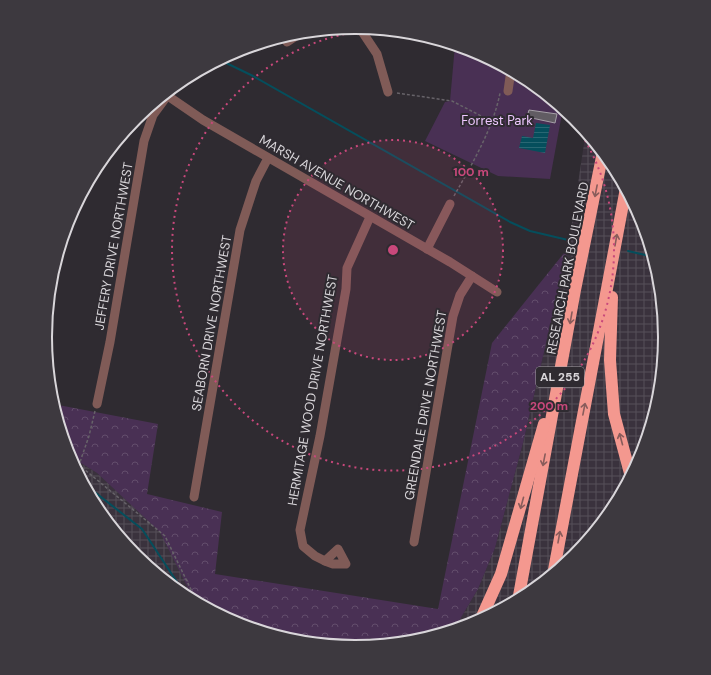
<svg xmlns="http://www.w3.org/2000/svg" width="711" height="675" font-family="'DM Sans',sans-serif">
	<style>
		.industrial { fill: url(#industrial-grid) }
		.forest { fill: url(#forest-crowns) }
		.park { fill: #493054 }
		.water { fill: url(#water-rules) }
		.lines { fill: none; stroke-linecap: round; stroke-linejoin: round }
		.stream { stroke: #054e5c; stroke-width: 2 }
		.building { fill: #615c63; stroke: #a59fa7 }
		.path { stroke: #676369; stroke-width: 1.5; stroke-dasharray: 3 2; stroke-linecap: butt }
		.minor { stroke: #805b57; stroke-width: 9 }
		.highway { stroke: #f4988f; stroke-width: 12 }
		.oneway { stroke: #885c5b }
		.ring { fill: none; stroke: #c8487b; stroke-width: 2; stroke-dasharray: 2 4 }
		.labels { text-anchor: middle; stroke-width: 4; stroke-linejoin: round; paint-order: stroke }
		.shield { fill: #2f2b31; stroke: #a6a3a7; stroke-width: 1 }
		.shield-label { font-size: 12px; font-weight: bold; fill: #d9d6da }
		.park-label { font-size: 13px; fill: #eec7ff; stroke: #2f2b31 }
		.street-label { font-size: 13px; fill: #d9d6da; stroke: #2f2b31 }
		.rim { fill: none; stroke: #d9d6da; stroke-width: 2 }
		.centre { fill: #c8487b; stroke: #2f2b31; stroke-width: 2 }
		.ring-label { font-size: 12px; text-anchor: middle; font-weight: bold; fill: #c8487b; stroke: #2f2b31; stroke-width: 4; stroke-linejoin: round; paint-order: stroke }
	</style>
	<defs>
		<pattern id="industrial-grid" width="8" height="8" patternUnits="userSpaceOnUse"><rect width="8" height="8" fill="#3a323d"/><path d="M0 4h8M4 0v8" fill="none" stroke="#564f58"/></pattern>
		<pattern id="forest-crowns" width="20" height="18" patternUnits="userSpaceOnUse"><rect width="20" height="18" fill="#493054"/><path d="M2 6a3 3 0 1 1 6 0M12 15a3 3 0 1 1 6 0" fill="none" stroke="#634d6c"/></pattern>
		<pattern id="water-rules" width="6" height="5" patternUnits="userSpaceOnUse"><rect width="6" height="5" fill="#054e5c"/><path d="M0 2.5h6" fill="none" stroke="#296773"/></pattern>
	</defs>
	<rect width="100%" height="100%" fill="#2f2b31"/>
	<g class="industrial">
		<polygon points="586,131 614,165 642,219 660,277 666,338 660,398 642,457 614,510 575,557 528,596 474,624 453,631 478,589 495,548 523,443 568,248"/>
		<polygon points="68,455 97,473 161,532 195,602 183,596 136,557 97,510"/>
		<polygon points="244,621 281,636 283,638 243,626"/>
		<polygon points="371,638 378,646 355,648 341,647"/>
	</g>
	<polygon class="forest" points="568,248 523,443 495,548 478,589 453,631 416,642 378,646 371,638 341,647 295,642 244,621 243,626 236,624 195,602 160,532 97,473 68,455 53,404 158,424 147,494 222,512 215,574 438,609 492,343"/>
	<polygon class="park" points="455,45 475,51 528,79 563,108 550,179 498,176 425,141 445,102 450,101"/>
	<polygon class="water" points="536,123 550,125 545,153 519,148 522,136 533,138"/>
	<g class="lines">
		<g class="stream">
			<polyline points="220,60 253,76 510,222 530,231 568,240"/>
			<polyline points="628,251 654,257"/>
			<polyline points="83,483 142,529 177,582 184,596"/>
		</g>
	</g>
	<polygon class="building" points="529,110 557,114 555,123 527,117"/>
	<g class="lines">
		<g class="path">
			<polyline points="397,93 452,101 491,121"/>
			<path d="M454 196C472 164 493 129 500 93"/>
			<polyline points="95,411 89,436 79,465 165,536 198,604"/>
			<polyline points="71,460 78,464"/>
		</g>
		<g class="minor">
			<polyline points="359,27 377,54 388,92"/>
			<polyline points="287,42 302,32"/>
			<polyline points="508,91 511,70"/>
			<polyline points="165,94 203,120 450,262 497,292"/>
			<polyline points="427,249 450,204"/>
			<polyline points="97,404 110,342 144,141 153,115 167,96"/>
			<polyline points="194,497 240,230 256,181 268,158"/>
			<polyline points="414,542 453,316 460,295 472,276"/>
			<polygon points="338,549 346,564 333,564 325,561"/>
			<polyline points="325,561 315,556 303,546 300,530 320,436 346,289 347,268 370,217"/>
		</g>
		<g class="highway">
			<polyline points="612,297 610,360 614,414 631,477"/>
			<polyline points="553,575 626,188"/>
			<polyline points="518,601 575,290 603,152"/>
			<polyline points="480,621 501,574 544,424"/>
		</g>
	</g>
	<defs><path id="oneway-shaft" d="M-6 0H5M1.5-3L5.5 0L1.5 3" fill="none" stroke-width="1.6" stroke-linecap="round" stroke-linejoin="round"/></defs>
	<g class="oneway">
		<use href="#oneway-shaft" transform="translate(596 191) rotate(101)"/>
		<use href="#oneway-shaft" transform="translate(616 240) rotate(-80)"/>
		<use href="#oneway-shaft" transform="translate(571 318) rotate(100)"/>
		<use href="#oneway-shaft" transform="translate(584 409) rotate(-79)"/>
		<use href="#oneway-shaft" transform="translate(621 439) rotate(-105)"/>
		<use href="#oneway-shaft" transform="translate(544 460) rotate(101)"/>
		<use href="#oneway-shaft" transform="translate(522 503) rotate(105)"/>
		<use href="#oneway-shaft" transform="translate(559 537) rotate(-80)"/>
	</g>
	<circle cx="393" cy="250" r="110" fill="#c8487b" fill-opacity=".12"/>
	<g class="ring">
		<circle cx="393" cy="250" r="110"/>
		<path d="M561 106A221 221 0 1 1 380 29"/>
	</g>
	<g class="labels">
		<rect class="shield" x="536" y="367" width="48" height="20" rx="3"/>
		<g class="shield-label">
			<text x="560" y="381">AL 255</text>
		</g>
		<g class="park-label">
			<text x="497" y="125">Forrest Park</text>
		</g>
		<g class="street-label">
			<text transform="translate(337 182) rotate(30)" y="5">MARSH AVENUE NORTHWEST</text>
			<text transform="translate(113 246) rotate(-80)" y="5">JEFFERY DRIVE NORTHWEST</text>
			<text transform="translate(567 268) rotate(-79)" y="5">RESEARCH PARK BOULEVARD</text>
			<text transform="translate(211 323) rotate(-80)" y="5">SEABORN DRIVE NORTHWEST</text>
			<text transform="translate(312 390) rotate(-80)" y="5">HERMITAGE WOOD DRIVE NORTHWEST</text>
			<text transform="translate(425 405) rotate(-80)" y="5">GREENDALE DRIVE NORTHWEST</text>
		</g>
	</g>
	<path d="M0 0H711V675H0ZM52 337a303 303 0 1 1 606 0a303 303 0 1 1-606 0Z" fill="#3d393f" fill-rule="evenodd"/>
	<path class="rim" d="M52 337a303 303 0 1 1 606 0a303 303 0 1 1-606 0Z"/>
	<circle cx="393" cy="250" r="6" class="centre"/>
	<g class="ring-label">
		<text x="471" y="176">100 m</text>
		<text x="549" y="410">200 m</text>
	</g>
</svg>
